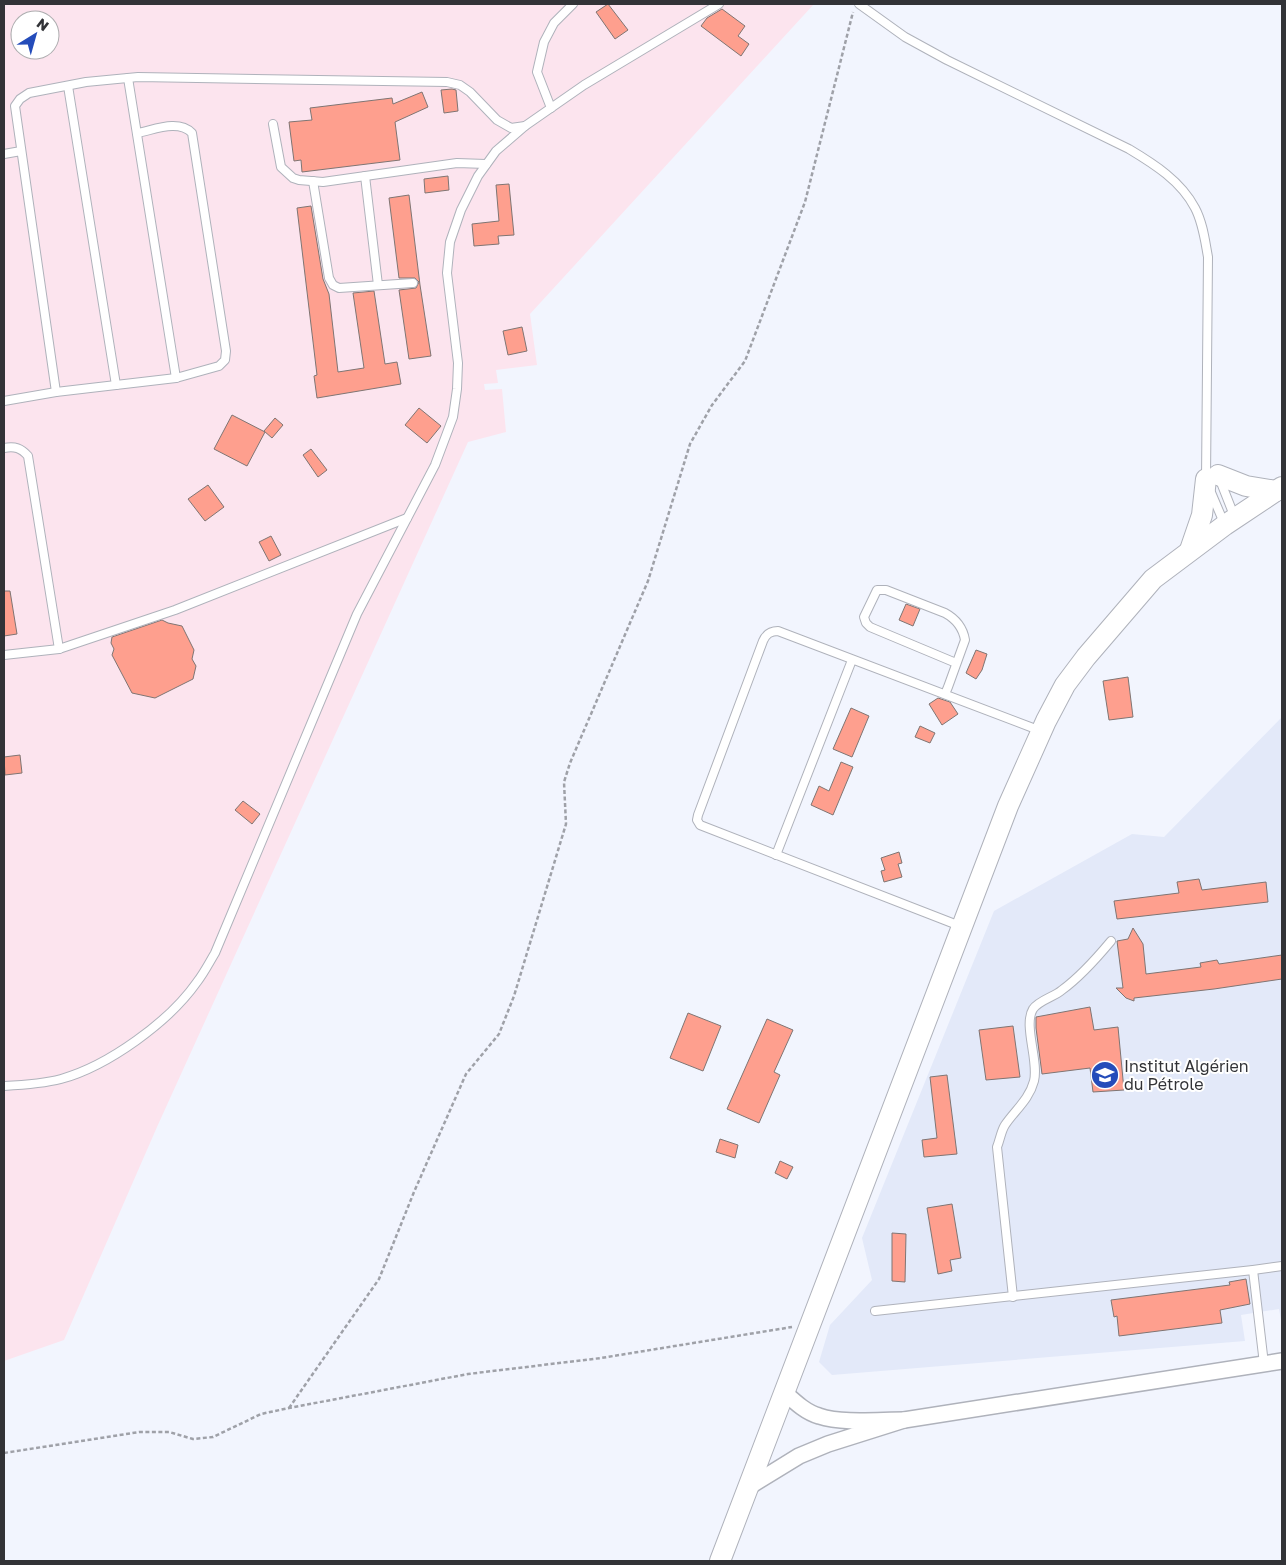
<svg xmlns="http://www.w3.org/2000/svg" width="1286" height="1565" font-family="'Golos Text',sans-serif">
	<style>
		.built { fill: #e3e9f9 }
		.industrial { fill: #fce4ee; fill-rule: evenodd }
		.building { fill: #fe9f8e; stroke: #7f7573 }
		.lines { fill: none; stroke-linecap: round; stroke-linejoin: round }
		.lane-casing { stroke: #afb2bb; stroke-width: 10 }
		.street-casing { stroke: #afb2bb; stroke-width: 18 }
		.secondary-casing { stroke: #afb2bb; stroke-width: 22 }
		.path { stroke: #9fa1a8; stroke-width: 2.5; stroke-dasharray: 4 2.5; stroke-linecap: butt }
		.lane { stroke: #fff; stroke-width: 8 }
		.street { stroke: #fff; stroke-width: 15 }
		.secondary { stroke: #fff; stroke-width: 20 }
		.labels { text-anchor: middle; stroke-width: 4; stroke-linejoin: round; paint-order: stroke }
		.poi-label { font-size: 16px; fill: #323337; stroke: #fff; text-anchor: start }
	</style>
	<rect width="100%" height="100%" fill="#f2f5fe"/>
	<polygon class="built" points="1282,717 1282,1325 1279,1309 1241,1315 1245,1341 832,1375 819,1362 830,1325 872,1280 862,1238 994,911 1132,834 1164,837"/>
	<path class="industrial" d="M4 4H814L530 314 537 365 496 370 498 383 484 384 485 390 502 389 506 432 468 442 157 1127 64 1340 4 1361ZM20 20H50V50H20Z"/>
	<g class="building">
		<polygon points="608,4 628,30 615,39 596,12"/>
		<polygon points="722,9 745,26 738,36 749,44 741,56 701,26 707,18"/>
		<polygon points="452,89 456,90 458,111 444,113 441,90"/>
		<polygon points="422,92 428,107 395,122 400,160 302,172 301,160 294,161 289,122 312,120 310,108 392,98 393,104"/>
		<polygon points="448,176 449,190 425,193 424,179"/>
		<polygon points="509,184 514,235 498,236 499,244 474,246 472,224 499,221 496,185"/>
		<polygon points="409,195 420,285 431,356 409,359 399,290 416,288 419,282 415,278 399,278 389,198"/>
		<polygon points="311,206 323,279 329,294 338,372 364,368 353,293 374,291 385,364 397,362 401,384 317,398 314,376 317,375 297,208"/>
		<polygon points="522,327 527,351 508,355 503,331"/>
		<polygon points="419,408 441,426 427,443 405,425"/>
		<polygon points="232,415 265,432 247,466 214,449"/>
		<polygon points="275,418 283,425 272,438 264,431"/>
		<polygon points="311,449 327,470 318,477 303,455"/>
		<polygon points="208,485 224,507 205,521 188,499"/>
		<polygon points="271,536 281,555 269,561 259,542"/>
		<polygon points="4,591 10,591 17,634 4,636"/>
		<polygon points="906,604 920,609 913,626 899,620"/>
		<polygon points="162,620 168,623 182,626 194,650 192,659 196,666 193,679 155,698 132,693 112,655 114,649 111,643 112,637"/>
		<polygon points="976,650 987,654 982,670 976,679 966,673"/>
		<polygon points="1128,677 1133,717 1109,720 1103,681"/>
		<polygon points="938,698 950,702 958,714 942,725 929,704"/>
		<polygon points="851,708 869,716 852,757 833,749"/>
		<polygon points="920,726 935,733 930,743 915,737"/>
		<polygon points="20,755 22,773 5,775 4,757"/>
		<polygon points="841,762 853,767 833,815 811,805 819,786 829,791"/>
		<polygon points="243,801 260,814 252,824 235,810"/>
		<polygon points="899,852 902,863 898,864 902,877 884,882 881,871 885,870 881,858"/>
		<polygon points="1199,879 1202,890 1266,882 1268,902 1117,919 1114,901 1179,893 1177,882"/>
		<polygon points="1133,928 1143,944 1146,974 1201,967 1200,963 1217,960 1219,964 1282,955 1282,979 1214,989 1134,998 1134,1001 1126,998 1116,988 1123,988 1117,941 1128,939"/>
		<polygon points="1090,1007 1094,1030 1118,1027 1124,1090 1093,1092 1090,1068 1042,1074 1036,1028 1036,1017"/>
		<polygon points="688,1013 721,1026 703,1071 670,1058"/>
		<polygon points="767,1019 793,1030 774,1072 780,1075 759,1123 727,1109"/>
		<polygon points="1013,1026 1020,1077 986,1080 979,1030"/>
		<polygon points="947,1075 957,1154 924,1157 922,1140 937,1138 930,1077"/>
		<polygon points="720,1139 738,1145 735,1158 716,1152"/>
		<polygon points="780,1161 793,1167 787,1179 775,1173"/>
		<polygon points="952,1204 961,1258 950,1260 952,1271 938,1274 927,1208"/>
		<polygon points="892,1233 906,1234 905,1282 892,1281"/>
		<polygon points="1246,1279 1250,1304 1220,1310 1222,1323 1119,1336 1117,1316 1114,1317 1111,1300 1230,1285 1229,1282"/>
	</g>
	<g class="lines">
		<defs>
			<g id="lane">
				<path d="M859 4 905 37 947 60 1129 149C1154 164 1181 181 1195 208 1203 223 1205 241 1208 257L1206 479"/>
				<polyline points="128,78 176,378"/>
				<polyline points="68,86 116,385"/>
				<polyline points="551,108 537,72 544,42 554,23 573,4"/>
				<polyline points="273,124 281,167 293,178 299,180 323,182 457,163 486,164"/>
				<polyline points="4,154 21,151"/>
				<polyline points="365,176 378,285"/>
				<polyline points="313,181 329,278 333,285 339,288 413,283"/>
				<polyline points="56,392 15,106 20,99 29,93 86,82 138,77 447,82 460,85 470,92 497,120 511,128 525,126 584,85 719,4"/>
				<path d="M4 401 56 392 176 378 219 366 225 360 226 351 192 133C178 119 154 130 137 133"/>
				<path d="M4 448C15 446 21 448 28 456L59 649"/>
				<polyline points="1220,480 1235,518"/>
				<polyline points="1210,490 1224,523"/>
				<polyline points="4,655 59,649 175,610 407,518"/>
				<path d="M945 694 948 687 965 640C963 628 956 619 945 613L886 590H877L864 617 866 623 870 627 956 663"/>
				<polyline points="776,855 852,660"/>
				<path d="M960 926 700 825 697 820 698 815 763 641C766 634 770 631 778 631L1041 731"/>
				<path d="M4 1086C23 1085 42 1084 61 1079 108 1066 169 1022 197 982 204 973 209 963 215 953L357 614 435 465 453 417 457 389 458 363 447 273 450 242 461 210 478 176 496 151 525 126"/>
				<polyline points="1253,1270 1264,1364"/>
				<path d="M1013 1297 997 1147C1000 1140 1001 1131 1005 1125 1015 1110 1029 1100 1034 1081 1039 1061 1023 1025 1033 1009 1039 1000 1054 997 1062 990 1080 977 1096 959 1111 941"/>
				<polyline points="875,1311 1253,1270 1282,1266"/>
			</g>
			<g id="street">
				<polyline points="904,1420 1282,1361"/>
				<path d="M747 1488 799 1456 828 1444 904 1420C878 1420 843 1424 819 1416 805 1412 794 1401 784 1392"/>
			</g>
			<g id="secondary">
				<polyline points="1218,475 1246,486 1276,491"/>
				<polyline points="1190,550 1202,515 1206,479"/>
				<polyline points="720,1561 1008,806 1046,721 1065,685 1086,657 1153,579 1225,525 1282,487"/>
			</g>
		</defs>
		<use href="#lane" class="lane-casing"/>
		<use href="#street" class="street-casing"/>
		<use href="#secondary" class="secondary-casing"/>
		<g class="path">
			<polyline points="289,1408 379,1279 414,1192 466,1074 499,1034 514,996 566,824 564,782 570,763 648,581 690,444 712,405 745,361 805,202 853,12"/>
			<polyline points="4,1453 139,1432 169,1432 193,1439 213,1437 261,1414 289,1408 468,1374 601,1358 792,1327"/>
		</g>
		<use href="#lane" class="lane"/>
		<use href="#street" class="street"/>
		<use href="#secondary" class="secondary"/>
	</g>
	<defs>
		<symbol id="university-disc" viewBox="-11 -11 22 22"><circle r="9.5" fill="#244cba" stroke="#fff"/><path d="M0-5L7-2L0 1L-7-2ZM-4 1L0 2.5L4 1V4Q0 6-4 4Z" fill="#fff"/></symbol>
	</defs>
	<g fill-rule="evenodd">
		<use href="#university-disc" x="1089" y="1059" width="32" height="32"/>
	</g>
	<g class="labels">
		<g class="poi-label">
			<text x="1124" y="1072">Institut Algérien<tspan x="1124" dy="18">du Pétrole</tspan></text>
		</g>
	</g>
	<rect width="1286" height="1565" fill="none" stroke="#323337" stroke-width="10"/>
	<g transform="translate(35 35) rotate(37)"><circle r="24" fill="#ffffff" stroke="#adadaf"/>
	<path d="M0-4L9 19L0 12L-9 19Z" fill="#244cba"/>
	<text y="-8" font-size="14" font-weight="bold" text-anchor="middle" fill="#323337">N</text>
	</g>
</svg>
